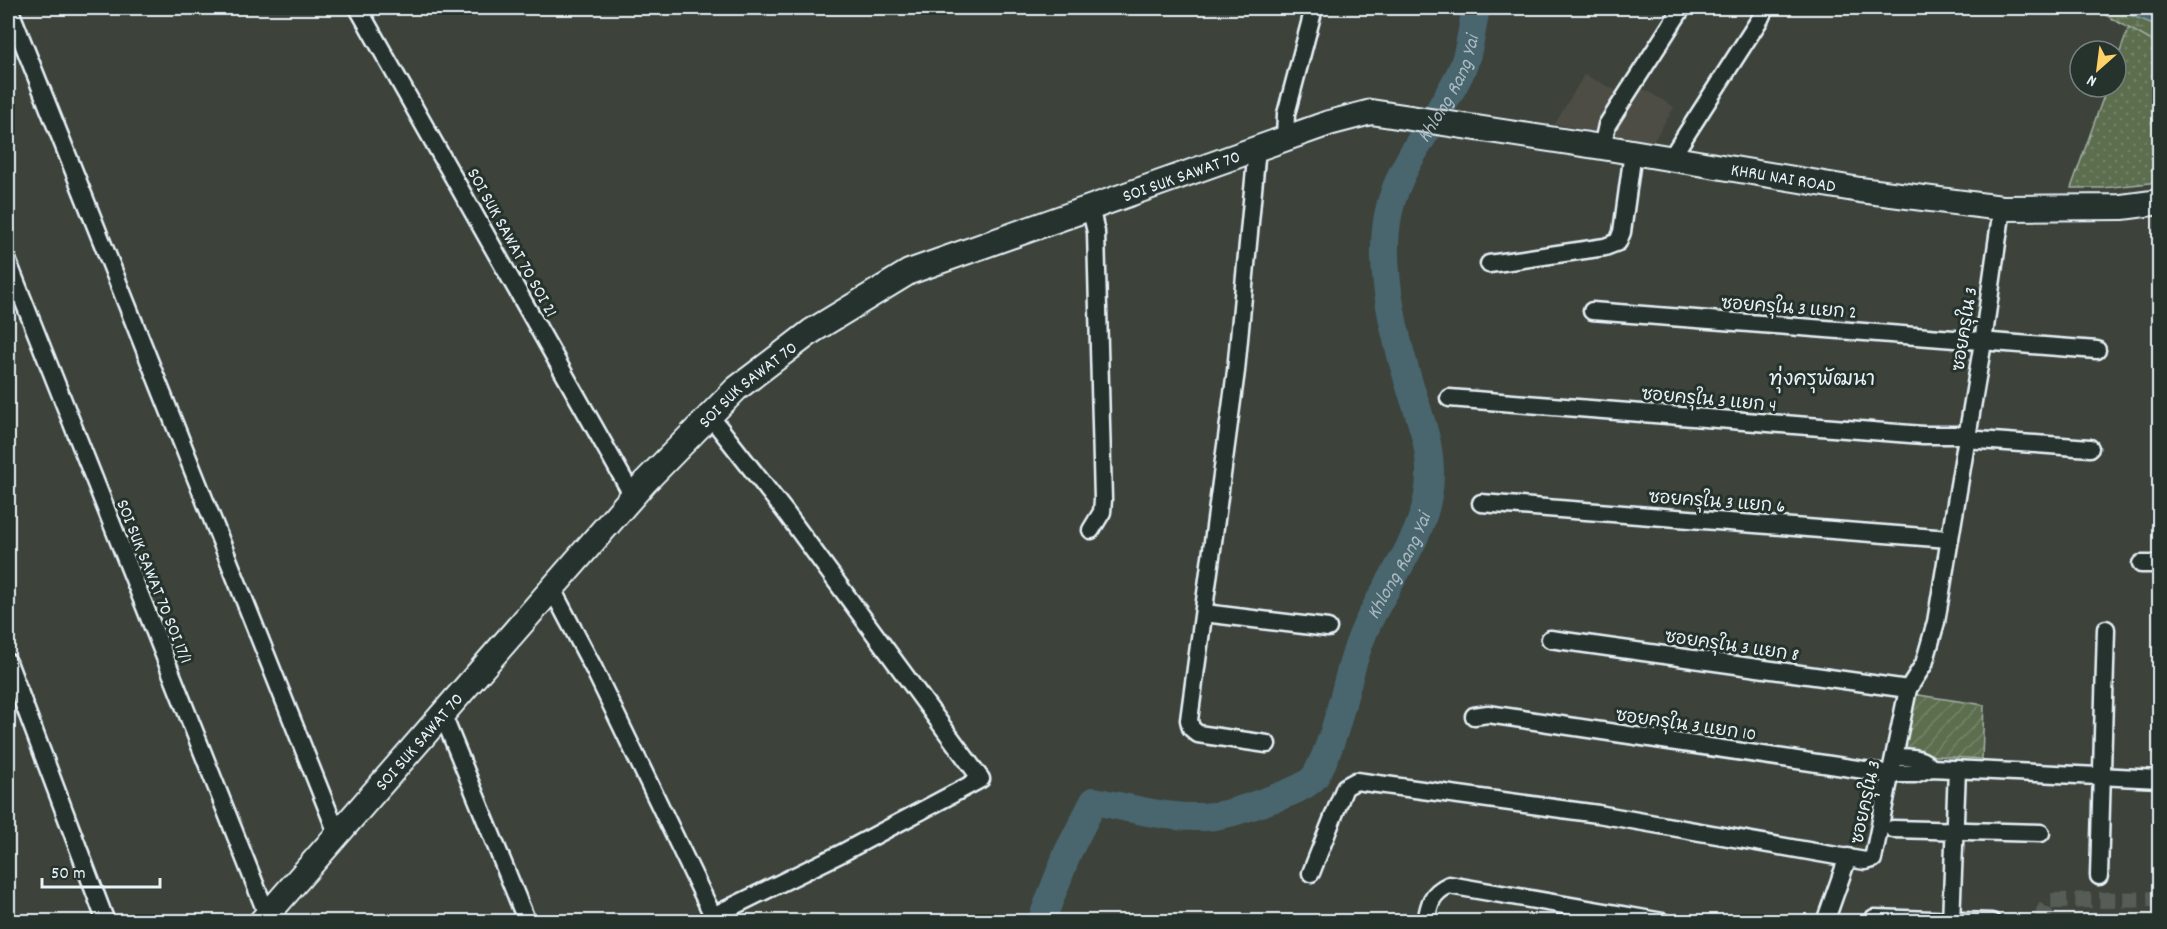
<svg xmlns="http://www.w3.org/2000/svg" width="2167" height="929" font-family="Dekko,'Playpen Sans Thai',sans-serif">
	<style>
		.built { fill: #4d4e45 }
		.grass { fill: url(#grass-dots); stroke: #a2b0a4; stroke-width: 1.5 }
		.wetland { fill: url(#wetland-marsh); stroke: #a2b0a4; stroke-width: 1.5 }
		.garden { fill: url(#garden-furrows); stroke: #a2b0a4; stroke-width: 1.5 }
		.water { fill: #48656e; stroke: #889da5; stroke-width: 1.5 }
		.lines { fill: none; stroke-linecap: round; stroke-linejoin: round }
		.river { stroke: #48656e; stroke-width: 28 }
		.street-tunnel { stroke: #575d57; stroke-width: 16; stroke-dasharray: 16 8; stroke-linecap: butt }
		.street-casing { stroke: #e8f1f8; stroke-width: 21 }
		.secondary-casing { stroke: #e8f1f8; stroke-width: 28 }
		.street { stroke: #26332d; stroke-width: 16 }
		.secondary { stroke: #26332d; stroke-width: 24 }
		.labels { text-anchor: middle; stroke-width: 6; stroke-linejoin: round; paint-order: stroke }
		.street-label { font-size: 18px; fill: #e8f1f8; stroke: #26332d }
		.water-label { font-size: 20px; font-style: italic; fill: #a8b9c1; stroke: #26332d }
		.neighbourhood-label { font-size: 20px; fill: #e8f1f8; stroke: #26332d }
	</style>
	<defs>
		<pattern id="grass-dots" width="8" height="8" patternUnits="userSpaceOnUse" patternTransform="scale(1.5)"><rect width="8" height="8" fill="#5d6e50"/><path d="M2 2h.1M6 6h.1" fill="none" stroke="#74836a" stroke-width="1.8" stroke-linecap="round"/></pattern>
		<pattern id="wetland-marsh" width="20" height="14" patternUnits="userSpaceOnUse" patternTransform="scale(1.5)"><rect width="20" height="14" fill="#5d6e50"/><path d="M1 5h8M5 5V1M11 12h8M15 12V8" fill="none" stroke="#74836a"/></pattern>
		<pattern id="garden-furrows" width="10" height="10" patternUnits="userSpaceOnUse" patternTransform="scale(1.5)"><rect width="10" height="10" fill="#5d6e50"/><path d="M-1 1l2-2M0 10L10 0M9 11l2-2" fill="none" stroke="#74836a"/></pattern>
	</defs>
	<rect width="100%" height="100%" fill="#3d433b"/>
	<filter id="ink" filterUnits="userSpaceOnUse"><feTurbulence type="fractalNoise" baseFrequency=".0167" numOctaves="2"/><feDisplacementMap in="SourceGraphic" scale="12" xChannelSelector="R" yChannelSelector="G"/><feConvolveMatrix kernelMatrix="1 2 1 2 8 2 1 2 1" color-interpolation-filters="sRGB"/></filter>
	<g filter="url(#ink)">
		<polygon class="built" points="1584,75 1620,92 1628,80 1674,107 1653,142 1555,124"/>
		<polygon class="grass" points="2129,27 2159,45 2159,182 2103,188 2071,188 2107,87 2116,87 2116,63"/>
		<polygon class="wetland" points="2093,8 2112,8 2159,26 2159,45"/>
		<polygon class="garden" points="1912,694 1984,705 1982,759 1909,754 1902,742"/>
		<polygon class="water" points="2113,8 2159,8 2159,26"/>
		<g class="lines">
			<path class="river" id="s1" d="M1041 922 1068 852 1094 801C1132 808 1175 821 1214 816 1234 814 1256 804 1275 798 1286 794 1309 786 1316 775 1340 732 1344 681 1362 636 1384 581 1431 534 1430 472 1430 440 1417 410 1408 380 1394 333 1381 278 1386 229 1392 167 1437 124 1462 69 1470 51 1472 27 1476 8"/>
			<polyline class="street-tunnel" points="2043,922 2044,911 2050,901 2160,899"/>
			<defs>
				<g id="street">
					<polyline points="9,8 337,833"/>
					<polyline points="358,8 633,496"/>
					<polyline points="1285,138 1286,114 1314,8"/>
					<polyline points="1602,147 1607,125 1682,8"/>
					<polyline points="1257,148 1236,371 1189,720 1191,728 1198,734 1267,744"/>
					<polyline points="1671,158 1760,19 1765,8"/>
					<polyline points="1090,207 1096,232 1103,500 1102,512 1091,530"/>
					<polyline points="8,262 270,922"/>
					<polyline points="1489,264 1605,247 1618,242 1622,232 1633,152"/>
					<polyline points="1592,311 2097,350"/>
					<polyline points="1449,398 1923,435 1966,435"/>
					<polyline points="1965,439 2090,448"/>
					<polyline points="1481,503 1949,539"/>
					<polyline points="2141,564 2160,564"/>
					<polyline points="552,589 594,669 716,922"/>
					<polyline points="1204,613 1328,628"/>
					<polyline points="1550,639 1908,689"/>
					<polyline points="8,662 106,922"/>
					<polyline points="442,713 527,922"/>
					<polyline points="1474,716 1488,714 1891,774 1915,774 1931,768 2160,779"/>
					<path d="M1895 757C1909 758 1922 756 1931 768"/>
					<polyline points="1893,829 2041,833"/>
					<polyline points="1311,873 1345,787 1356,781 1598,814 1865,861 1873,859 1908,689 1924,664 1936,622 1983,342 2002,208"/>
					<polyline points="2099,876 2106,629"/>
					<polyline points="1874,918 1992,922"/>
					<polyline points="710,922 713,916 840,854 981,779 786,513 710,416"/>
					<path d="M1426 922C1429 904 1431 893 1449 885L1663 922"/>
					<polyline points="1825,922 1848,857"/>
					<polyline points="1951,922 1957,769"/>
				</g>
				<g id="secondary">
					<path id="s2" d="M261 922 645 482 736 389 812 331 909 272 1329 123 1371 112 1602 147 1860 190 2002 208 2122 207 2160 202"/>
				</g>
			</defs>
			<use href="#street" class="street-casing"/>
			<use href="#secondary" class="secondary-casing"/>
			<use href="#street" class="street"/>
			<use href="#secondary" class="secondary"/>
		</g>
	</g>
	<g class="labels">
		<g class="street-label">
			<text dy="6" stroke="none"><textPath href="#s2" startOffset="1212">SOI SUK SAWAT 70</textPath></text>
			<text dy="6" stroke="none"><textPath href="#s2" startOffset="1830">KHRU NAI ROAD</textPath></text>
			<text transform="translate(513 242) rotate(61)" y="6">SOI SUK SAWAT 70 SOI 21</text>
			<text transform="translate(1789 307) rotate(4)" y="6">ซอยครุใน 3 แยก 2</text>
			<text transform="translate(1964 329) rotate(-81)" y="6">ซอยครุใน 3</text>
			<text dy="6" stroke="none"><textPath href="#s2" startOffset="726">SOI SUK SAWAT 70</textPath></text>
			<text transform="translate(1709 399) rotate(5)" y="6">ซอยครุใน 3 แยก 4</text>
			<text transform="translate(1717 501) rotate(4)" y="6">ซอยครุใน 3 แยก 6</text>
			<text transform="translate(155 581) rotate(68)" y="6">SOI SUK SAWAT 70 SOI 17/1</text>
			<text transform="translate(1732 645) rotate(8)" y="6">ซอยครุใน 3 แยก 8</text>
			<text transform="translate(1686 724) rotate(8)" y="6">ซอยครุใน 3 แยก 10</text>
			<text dy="6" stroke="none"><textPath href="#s2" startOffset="240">SOI SUK SAWAT 70</textPath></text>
			<text transform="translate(1865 802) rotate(-78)" y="6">ซอยครุใน 3</text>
		</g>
		<g class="water-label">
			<text dy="7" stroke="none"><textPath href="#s1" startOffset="1095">Khlong Rang Yai</textPath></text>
			<text dy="7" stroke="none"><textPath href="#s1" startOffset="591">Khlong Rang Yai</textPath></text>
		</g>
		<g class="neighbourhood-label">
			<text x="1822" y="385">ทุ่งครุพัฒนา</text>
		</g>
	</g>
	<rect width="2167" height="929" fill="none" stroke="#26332d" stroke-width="30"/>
	<rect x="15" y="15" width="2137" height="899" fill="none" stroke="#e8f1f8" stroke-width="2" filter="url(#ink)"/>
	<g transform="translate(2098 69) rotate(208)"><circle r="28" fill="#26332d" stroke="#747f7e" stroke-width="1.5"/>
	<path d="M0-4.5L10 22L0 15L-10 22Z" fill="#ffd166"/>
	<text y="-9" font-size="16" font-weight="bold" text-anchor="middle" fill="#e8f1f8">N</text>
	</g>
	<path d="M42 878v9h118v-9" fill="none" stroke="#e8f1f8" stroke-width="3"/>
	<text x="51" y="878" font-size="18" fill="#e8f1f8" stroke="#26332d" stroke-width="4.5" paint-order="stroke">50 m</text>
</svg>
